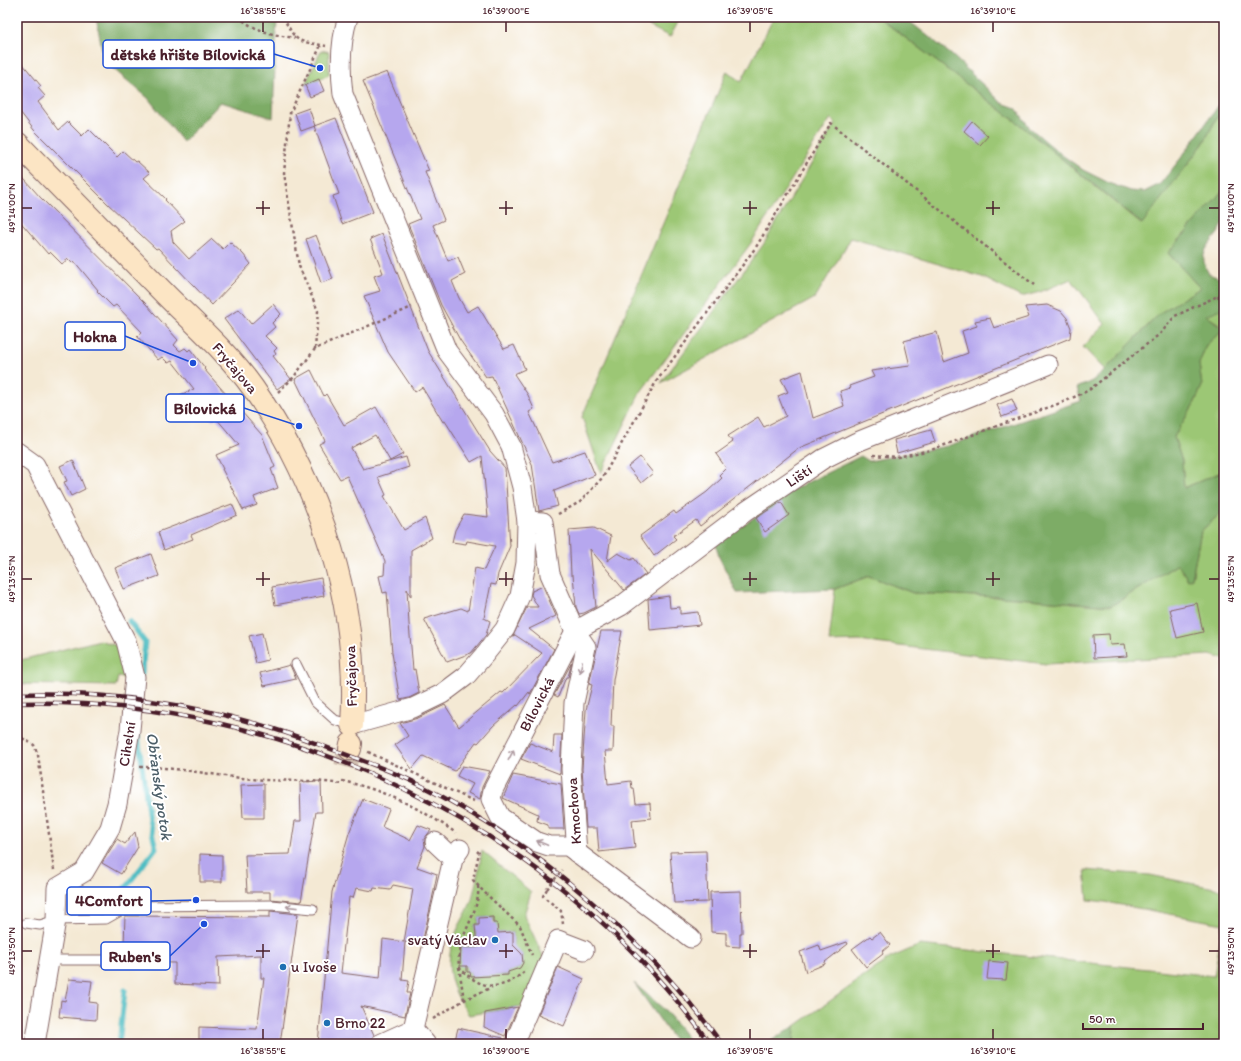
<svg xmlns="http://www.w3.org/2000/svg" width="1241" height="1061" font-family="Itim,sans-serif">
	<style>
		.green { fill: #9cc774; stroke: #737350; fill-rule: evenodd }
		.forest { fill: #7dac66; stroke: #646648 }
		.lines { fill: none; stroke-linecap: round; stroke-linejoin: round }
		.stream { stroke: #4fbdc3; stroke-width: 5 }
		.building { fill: #b6a7ee; fill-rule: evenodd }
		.secondary-tunnel { stroke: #d2c1b2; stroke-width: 22; stroke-dasharray: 22 11; stroke-linecap: butt }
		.service-casing { stroke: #866666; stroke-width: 11 }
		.minor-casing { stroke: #866666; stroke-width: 21 }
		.secondary-casing { stroke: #866666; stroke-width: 24 }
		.path { stroke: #866666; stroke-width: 2.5; stroke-dasharray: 3 3; stroke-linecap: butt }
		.service { stroke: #fff; stroke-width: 9 }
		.minor { stroke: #fff; stroke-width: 19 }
		.secondary { stroke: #fce5c4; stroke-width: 22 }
		.rail-casing { stroke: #4a1f2b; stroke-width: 4.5 }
		.rail { stroke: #fff; stroke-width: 3; stroke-dasharray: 9; stroke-linecap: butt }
		.path-bridge { stroke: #866666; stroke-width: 2.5; stroke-dasharray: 3 3; stroke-linecap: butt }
		.oneway { stroke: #ae9aa0 }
		.ticks { fill: none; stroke: #4a1f2b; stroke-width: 1.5 }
		.poi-dot { fill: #1f6fb2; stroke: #fff; stroke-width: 1.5 }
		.labels { text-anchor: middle; stroke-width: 4; stroke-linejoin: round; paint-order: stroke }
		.street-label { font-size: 15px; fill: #4a1f2b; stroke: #fff }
		.poi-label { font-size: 15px; fill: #4a1f2b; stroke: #fff; text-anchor: start }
		.water-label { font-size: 16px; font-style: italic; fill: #4c5e68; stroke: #fff }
		.leader { fill: none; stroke: #1d4ed8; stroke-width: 1.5 }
		.callout-dot { fill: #1d4ed8; stroke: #fff; stroke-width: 1.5 }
		.callout { fill: #fff; stroke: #1d4ed8; stroke-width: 1.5 }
		.callout-label { font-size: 16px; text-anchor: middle; font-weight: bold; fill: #4a1f2b }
		.neatline { fill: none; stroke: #4a1f2b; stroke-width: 1.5 }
		.ticks-label { font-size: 10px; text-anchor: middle; fill: #4a1f2b }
	</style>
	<rect width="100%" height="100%" fill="#fff"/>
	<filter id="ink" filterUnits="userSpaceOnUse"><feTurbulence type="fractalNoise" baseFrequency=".025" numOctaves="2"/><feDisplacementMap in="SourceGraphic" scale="8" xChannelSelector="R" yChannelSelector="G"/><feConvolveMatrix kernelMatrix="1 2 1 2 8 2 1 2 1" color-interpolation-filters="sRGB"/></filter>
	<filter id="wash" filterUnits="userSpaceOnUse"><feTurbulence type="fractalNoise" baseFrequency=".012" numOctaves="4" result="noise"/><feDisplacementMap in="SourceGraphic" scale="16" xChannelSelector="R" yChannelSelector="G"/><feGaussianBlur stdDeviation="0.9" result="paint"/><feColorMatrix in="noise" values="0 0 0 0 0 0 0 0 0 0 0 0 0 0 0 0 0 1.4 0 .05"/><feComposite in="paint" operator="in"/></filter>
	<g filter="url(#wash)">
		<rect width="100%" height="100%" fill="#f4e9d4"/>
		<g class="green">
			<polygon points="651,17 681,17 670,37 647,25"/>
			<polygon points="774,17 878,17 1018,123 1141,224 1203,144 1224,104 1224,189 1168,253 1200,288 1160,313 1105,370 1083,347 1105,324 1071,279 1040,292 1021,297 982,277 851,238 815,298 661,383 763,245 835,124 831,118 751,243 640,393 601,473 582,417 727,71 741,82"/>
			<polygon points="321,50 329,52 329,75 305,85"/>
			<polygon points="1224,308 1224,327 1205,315"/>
			<polygon points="1224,329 1224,471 1184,488 1182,461 1174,437 1195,402 1202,386 1199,364 1206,345"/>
			<polygon points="1224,510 1224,659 1210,655 1046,664 859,641 829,642 835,589 869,576 913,593 1018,598 1111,606 1178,564 1188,580 1192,578 1201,531"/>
			<polygon points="100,640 120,647 119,650 130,679 118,677 116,686 17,684 17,661"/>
			<path d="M482 851 531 892 524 915 544 958 523 1006 469 1015C451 990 443 966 455 935 459 924 467 913 471 902 476 885 479 868 482 851ZM493 917 498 933 513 932V948L522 954 523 963 520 968 508 972V975L471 977 470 972H467L461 947H477L475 925H479V918Z"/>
			<polygon points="1085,870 1150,875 1224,890 1224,1044 794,1044 795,1026 890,958 920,945 1214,976 1223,924 1105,902 1088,900"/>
		</g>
		<g class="forest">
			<polygon points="96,17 277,17 273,118 221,102 183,142 148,98 104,61"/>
			<polygon points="878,17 904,17 953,56 1002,103 1016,108 1030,128 1062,155 1083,170 1111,184 1131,191 1144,192 1160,184 1181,158 1224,98 1224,104 1203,144 1142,224 1018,123"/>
			<path d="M1224 189C1224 197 1226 217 1223 224 1215 244 1194 249 1209 274L1224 280V308L1206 315 1224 329 1206 345 1199 364 1202 386 1195 402 1174 437 1182 461 1184 488 1224 471V510L1201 531 1192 578 1188 580 1178 564 1111 606 1018 598 913 593 869 576 835 589 737 593 719 557 716 545 792 490 861 456 869 461 947 446 1081 401 1077 388 1092 381 1105 370 1160 313 1200 288 1168 253Z"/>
			<polygon points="634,983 666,1011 692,1044 677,1044"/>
			<polygon points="795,1026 794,1044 766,1044"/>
		</g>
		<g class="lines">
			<g class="stream">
				<polyline points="129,621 145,642 142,674"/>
				<polyline points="117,899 156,848 149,820 138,734"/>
				<polyline points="119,1044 125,990"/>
			</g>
		</g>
		<g id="blocks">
			<g class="building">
				<polygon points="17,57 41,86 38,88 45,96 38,102 59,130 68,122 82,136 89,129 117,157 123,151 135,162 137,161 150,173 144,178 166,199 165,200 185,221 171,231 173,242 189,259 212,239 223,249 230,242 243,254 251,264 212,305 158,248 156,249 107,203 34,130 17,108"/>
				<polygon points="387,72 429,171 425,172 444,220 433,225 448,261 458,257 465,274 452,281 459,298 467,312 478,306 504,349 514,345 525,369 514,374 528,395 534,409 529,412 552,462 585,451 595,475 554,491 558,506 539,511 532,464 492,376 486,377 460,340 441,305 416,243 408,224 420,219 363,81"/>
				<polygon points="319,79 324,91 310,97 305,85"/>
				<polygon points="309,108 315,126 301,131 295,113"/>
				<polygon points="336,118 373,212 342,224 333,196 339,194 314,126"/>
				<polygon points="972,121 988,136 980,145 964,131"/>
				<polygon points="17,171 40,197 146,304 178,340 174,345 180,351 185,348 188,351 190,349 205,368 204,369 262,435 275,467 271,469 278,488 254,497 257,505 243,510 222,469 223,469 216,455 239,445 216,418 213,421 204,413 199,416 198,413 188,414 180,395 194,389 172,361 168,363 162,357 158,360 137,336 142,332 116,305 113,307 97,291 98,290 74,261 72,263 68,259 62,264 50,252 48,254 17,218"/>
				<polygon points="382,234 428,351 490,451 505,468 510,546 498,574 496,585 491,584 484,618 490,621 486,635 471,653 447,662 424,619 461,608 468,611 475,568 484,570 495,546 467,541 466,544 452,542 455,530 464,514 488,517 482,456 471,462 445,421 443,422 422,387 415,392 388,352 364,296 380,291 374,276 383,273 370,239"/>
				<polygon points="316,235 333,279 321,283 306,239"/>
				<polygon points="273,304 281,314 272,323 275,327 265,336 277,348 274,351 276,354 273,356 291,379 277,389 224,319 239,309 251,324"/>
				<polygon points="1047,305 1061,311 1067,318 1071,328 1070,338 799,448 700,526 696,520 673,536 676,539 654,556 640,536 674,511 676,514 707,492 722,478 719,475 726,468 716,454 733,442 728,436 758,417 764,427 786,416 778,396 788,392 781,379 802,371 813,418 844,406 840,391 850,388 849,386 874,377 871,371 910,366 904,341 937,332 944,362 968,353 962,331 977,326 975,321 990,318 994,328 1029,317 1025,307"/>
				<polygon points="311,370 324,396 326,394 344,425 376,407 403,454 390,461 375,435 351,448 363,469 406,457 409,467 378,477 386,495 384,496 404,530 425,518 432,538 411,550 411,597 407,589 409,624 413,670 415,669 419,693 409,698 400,700 392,653 387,592 383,593 379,576 384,575 385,561 347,476 340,479 319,444 325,441 295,379"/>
				<polygon points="1012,399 1017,411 1002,417 997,405"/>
				<polygon points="931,430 935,442 897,453 894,440"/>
				<polygon points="640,457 653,473 641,483 628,467"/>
				<polygon points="73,460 85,489 71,496 64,482 67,481 60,466"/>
				<polygon points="781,502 789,515 765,532 756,518"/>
				<polygon points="232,504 237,515 191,535 193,539 164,550 158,532"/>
				<polygon points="594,528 611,536 607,561 618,553 631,560 634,558 646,574 624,590 590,549 596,607 584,613 579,614 576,607 573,575 571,575 569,530"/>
				<polygon points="151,554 159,576 124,589 115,568"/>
				<polygon points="321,578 324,596 275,605 272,587"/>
				<polygon points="543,586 556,616 529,629 554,649 530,694 529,692 518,706 517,705 493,726 478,743 476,742 455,771 423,756 412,769 395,745 408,736 400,723 418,718 445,705 459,727 501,692 503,693 542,653 515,635 513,636 527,607 538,607 531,595 532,591"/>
				<polygon points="669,596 670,608 680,607 680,614 698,612 700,625 650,630 648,599"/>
				<polygon points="1197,603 1203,632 1177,638 1170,609"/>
				<polygon points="601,631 622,631 613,680 611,726 614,726 613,751 605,751 608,784 631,781 632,788 634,788 636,804 650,803 651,818 632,820 635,848 599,852 597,828 586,828 582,769 586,710 592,685 589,684"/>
				<polygon points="262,633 268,660 256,663 249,636"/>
				<polygon points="1109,634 1110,645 1125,644 1127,656 1094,658 1093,635"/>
				<polygon points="572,662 568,677 566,677 558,697 554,695"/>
				<polygon points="290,665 296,679 264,686 260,673"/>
				<polygon points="554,735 562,735 560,774 521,759 530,743 553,752"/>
				<polygon points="462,766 490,771 482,787 480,799 468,793 473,784 457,776"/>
				<polygon points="513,775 561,784 564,829 548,829 548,825 537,821 538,814 503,798"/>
				<polygon points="321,781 322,812 316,812 301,902 270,899 270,892 247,892 245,855 290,854 295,821 301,821 300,782"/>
				<polygon points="264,784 264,818 243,818 241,785"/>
				<path d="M363 799 389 809 382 827 410 840 418 825 431 830 424 839 425 846 417 867 437 874 432 900 422 944 405 942 402 980 409 981 407 993H410L405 1016 361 1006 374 1035 369 1044H318L332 892 349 833ZM393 885 413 889 404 942 383 939 380 978 341 973 349 897 353 898 356 888 373 891 374 888 390 890Z"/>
				<polygon points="135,832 138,847 121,874 102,863 117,839 125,844"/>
				<polygon points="706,851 708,902 674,903 670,852"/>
				<polygon points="200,854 222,855 222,882 200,882"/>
				<polygon points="741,891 742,933 740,933 740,947 726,946 726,933 711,932 710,892"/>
				<polygon points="270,911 298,914 280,1044 199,1043 199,1027 257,1029 264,978 261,978 261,955 218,957 219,986 175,984 175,963 123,962 117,944 124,944 125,916 270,917"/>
				<polygon points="493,917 493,923 497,923 498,933 513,932 513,945 522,954 523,963 520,968 508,972 508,975 471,977 470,972 467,972 467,966 460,966 461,947 477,947 475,925 479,925 479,918"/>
				<polygon points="880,932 890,945 882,952 883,954 866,967 852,949 870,936 872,938"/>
				<polygon points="847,942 848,944 825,962 825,964 806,972 800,952 819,945 821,951"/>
				<polygon points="989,961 1008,963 1006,980 987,979"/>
				<polygon points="558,967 584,979 564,1026 538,1015"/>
				<polygon points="69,979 92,981 89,1002 97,1003 96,1020 59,1017 61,1000 65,1001"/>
				<polygon points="518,1007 505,1036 484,1027 485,1013"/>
				<polygon points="458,1028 503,1038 503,1044 454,1044"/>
			</g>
		</g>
	</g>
	<g filter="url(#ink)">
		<use href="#blocks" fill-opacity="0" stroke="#866666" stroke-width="1"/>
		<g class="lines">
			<polyline class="secondary-tunnel" points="345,767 350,749"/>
			<defs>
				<g id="service">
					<polyline points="296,664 315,702 335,720 352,725"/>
					<polyline points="26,923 40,925 56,920 106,919 129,906 272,905 313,909"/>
					<polyline points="49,960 109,960"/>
				</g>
				<g id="minor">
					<path d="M348 17C340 42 340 69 343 94L447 351 494 414 511 446 522 487 527 521 526 563 520 596 505 629 485 654 466 676 442 694 413 708 352 725"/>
					<polyline points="17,452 35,465 126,641 135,677 130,730 117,804 110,828 84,872 57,888 56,920 35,1044"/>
					<polyline points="527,521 543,522 550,574 575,631 586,647 574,703 571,769 577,853"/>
					<polyline points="575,631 621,606 745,512 823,459 857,442 1048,365"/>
					<polyline points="575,631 493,790 491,799 500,817 537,842 549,846 568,846 691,938"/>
					<polyline points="435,842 453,859"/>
					<polyline points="413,1029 453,859 460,849"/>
					<polyline points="413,1029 426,1044"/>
					<polyline points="380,1044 413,1029"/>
					<polyline points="514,1044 558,940 584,950"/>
				</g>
				<g id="secondary">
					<path d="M17 143C67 194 117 245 167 296 196 325 229 354 253 388 321 486 360 605 352 725"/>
					<polyline points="350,749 351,744"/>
				</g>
			</defs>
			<use href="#service" class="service-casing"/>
			<use href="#minor" class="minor-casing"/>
			<use href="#secondary" class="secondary-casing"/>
			<g class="path">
				<path d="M238 17C256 31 273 35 295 38"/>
				<path d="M283 17C298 45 296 40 326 46"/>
				<polyline points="1217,297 1224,295"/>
				<polyline points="315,349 318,311 299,266 284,173 290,113 321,45"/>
				<polyline points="278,392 293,378 315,349 412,307"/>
				<polyline points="873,455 897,457 931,450 1066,401 1089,390 1161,333 1175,316 1224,293"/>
				<polyline points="558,514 580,502 603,477 656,382 756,247 831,123 1034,285"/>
				<polyline points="17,735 34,745 38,755 54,870"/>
				<polyline points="368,752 474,801"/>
				<path d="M140 767C178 767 215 776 252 779 282 782 311 779 341 784"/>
				<path d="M342 781C382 789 422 809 456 833"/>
				<polyline points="477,851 479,853 473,880 483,891 520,926 532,955"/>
				<path d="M478 886C481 914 455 937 459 967 481 991 502 992 526 970"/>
				<polyline points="547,889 543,896 561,911 563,924"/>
				<polyline points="459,967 464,1000"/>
				<polyline points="433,1019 464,1000 492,987"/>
			</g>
			<use href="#service" class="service"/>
			<use href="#minor" class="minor"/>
			<use href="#secondary" class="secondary"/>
			<defs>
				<g id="rail">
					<path d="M17 694C121 690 226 709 323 746 355 758 388 769 418 784 538 844 643 937 722 1044"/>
					<path d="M17 703C281 695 557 828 710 1044"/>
				</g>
			</defs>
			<use href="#rail" class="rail-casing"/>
			<use href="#rail" class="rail"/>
			<polyline class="path-bridge" points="547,889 562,870"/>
		</g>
		<defs><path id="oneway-shaft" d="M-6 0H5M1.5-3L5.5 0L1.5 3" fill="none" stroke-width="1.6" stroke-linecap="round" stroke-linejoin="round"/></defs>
		<g class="oneway">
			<use href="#oneway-shaft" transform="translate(581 667) rotate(102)"/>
			<use href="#oneway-shaft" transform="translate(511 755) rotate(-63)"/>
			<use href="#oneway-shaft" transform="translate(542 843) rotate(-157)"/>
			<use href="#oneway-shaft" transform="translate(292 907) rotate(-174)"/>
		</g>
	</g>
	<path class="ticks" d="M263 22V32M506 22V32M750 22V32M993 22V32M263 201V215M506 201V215M750 201V215M993 201V215M22 208H32M256 208H270M499 208H513M743 208H757M986 208H1000M1209 208H1219M263 572V586M506 572V586M750 572V586M993 572V586M22 579H32M256 579H270M499 579H513M743 579H757M986 579H1000M1209 579H1219M263 944V958M506 944V958M750 944V958M993 944V958M22 951H32M256 951H270M499 951H513M743 951H757M986 951H1000M1209 951H1219M263 1029V1039M506 1029V1039M750 1029V1039M993 1029V1039"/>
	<g class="poi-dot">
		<circle cx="495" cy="940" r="4"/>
		<circle cx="283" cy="967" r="4"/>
		<circle cx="327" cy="1023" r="4"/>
	</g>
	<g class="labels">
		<g class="street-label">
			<text transform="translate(235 368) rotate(50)" y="5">Fryčajova</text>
			<text transform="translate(799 476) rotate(-34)" y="5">Liští</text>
			<text transform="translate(351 676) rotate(-92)" y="5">Fryčajova</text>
			<text transform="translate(537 704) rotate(-63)" y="5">Bílovická</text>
			<text transform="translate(127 744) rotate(-81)" y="5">Cihelní</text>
			<text transform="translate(574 811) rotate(-94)" y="5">Kmochova</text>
		</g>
		<g class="poi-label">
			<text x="487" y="945" text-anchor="end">svatý Václav</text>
			<text x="291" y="972">u Ivoše</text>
			<text x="335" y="1028">Brno 22</text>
		</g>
		<g class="water-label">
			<text transform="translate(160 786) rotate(82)" y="6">Obřanský potok</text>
		</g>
	</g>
	<path class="leader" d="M320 68L274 54M193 363L125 336M299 426L244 408M196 900L151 901M204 924L170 956"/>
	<g class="callout-dot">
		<circle cx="320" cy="68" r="4"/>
		<circle cx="193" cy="363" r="4"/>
		<circle cx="299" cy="426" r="4"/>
		<circle cx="196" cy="900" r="4"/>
		<circle cx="204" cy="924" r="4"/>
	</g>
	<g class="callout">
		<rect x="103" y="40" width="171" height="28" rx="4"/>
		<rect x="65" y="322" width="60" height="28" rx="4"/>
		<rect x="166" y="394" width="78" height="28" rx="4"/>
		<rect x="67" y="887" width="84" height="28" rx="4"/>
		<rect x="101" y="942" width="69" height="28" rx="4"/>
	</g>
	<g class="callout-label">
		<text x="188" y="60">dětské hřište Bílovická</text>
		<text x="95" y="342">Hokna</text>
		<text x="205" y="414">Bílovická</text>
		<text x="109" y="906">4Comfort</text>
		<text x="135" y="962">Ruben's</text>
	</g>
	<rect width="1241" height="1061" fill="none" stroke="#fff" stroke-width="44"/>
	<path d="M1083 1023v6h120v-6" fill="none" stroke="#4a1f2b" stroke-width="2"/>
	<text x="1089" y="1023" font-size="12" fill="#4a1f2b" stroke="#ffffff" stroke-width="3" paint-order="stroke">50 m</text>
	<rect x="22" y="22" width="1197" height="1017" class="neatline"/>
	<g class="ticks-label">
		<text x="263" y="14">16°38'55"E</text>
		<text x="506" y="14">16°39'00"E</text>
		<text x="750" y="14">16°39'05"E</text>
		<text x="993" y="14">16°39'10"E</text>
		<text transform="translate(11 208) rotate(-90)" y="4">49°14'00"N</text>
		<text transform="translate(1230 208) rotate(-90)" y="4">49°14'00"N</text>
		<text transform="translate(11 579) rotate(-90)" y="4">49°13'55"N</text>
		<text transform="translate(1230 579) rotate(-90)" y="4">49°13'55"N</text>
		<text transform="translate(11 951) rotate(-90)" y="4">49°13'50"N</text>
		<text transform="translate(1230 951) rotate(-90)" y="4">49°13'50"N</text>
		<text x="263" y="1054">16°38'55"E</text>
		<text x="506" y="1054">16°39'00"E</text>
		<text x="750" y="1054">16°39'05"E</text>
		<text x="993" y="1054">16°39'10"E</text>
	</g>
</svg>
